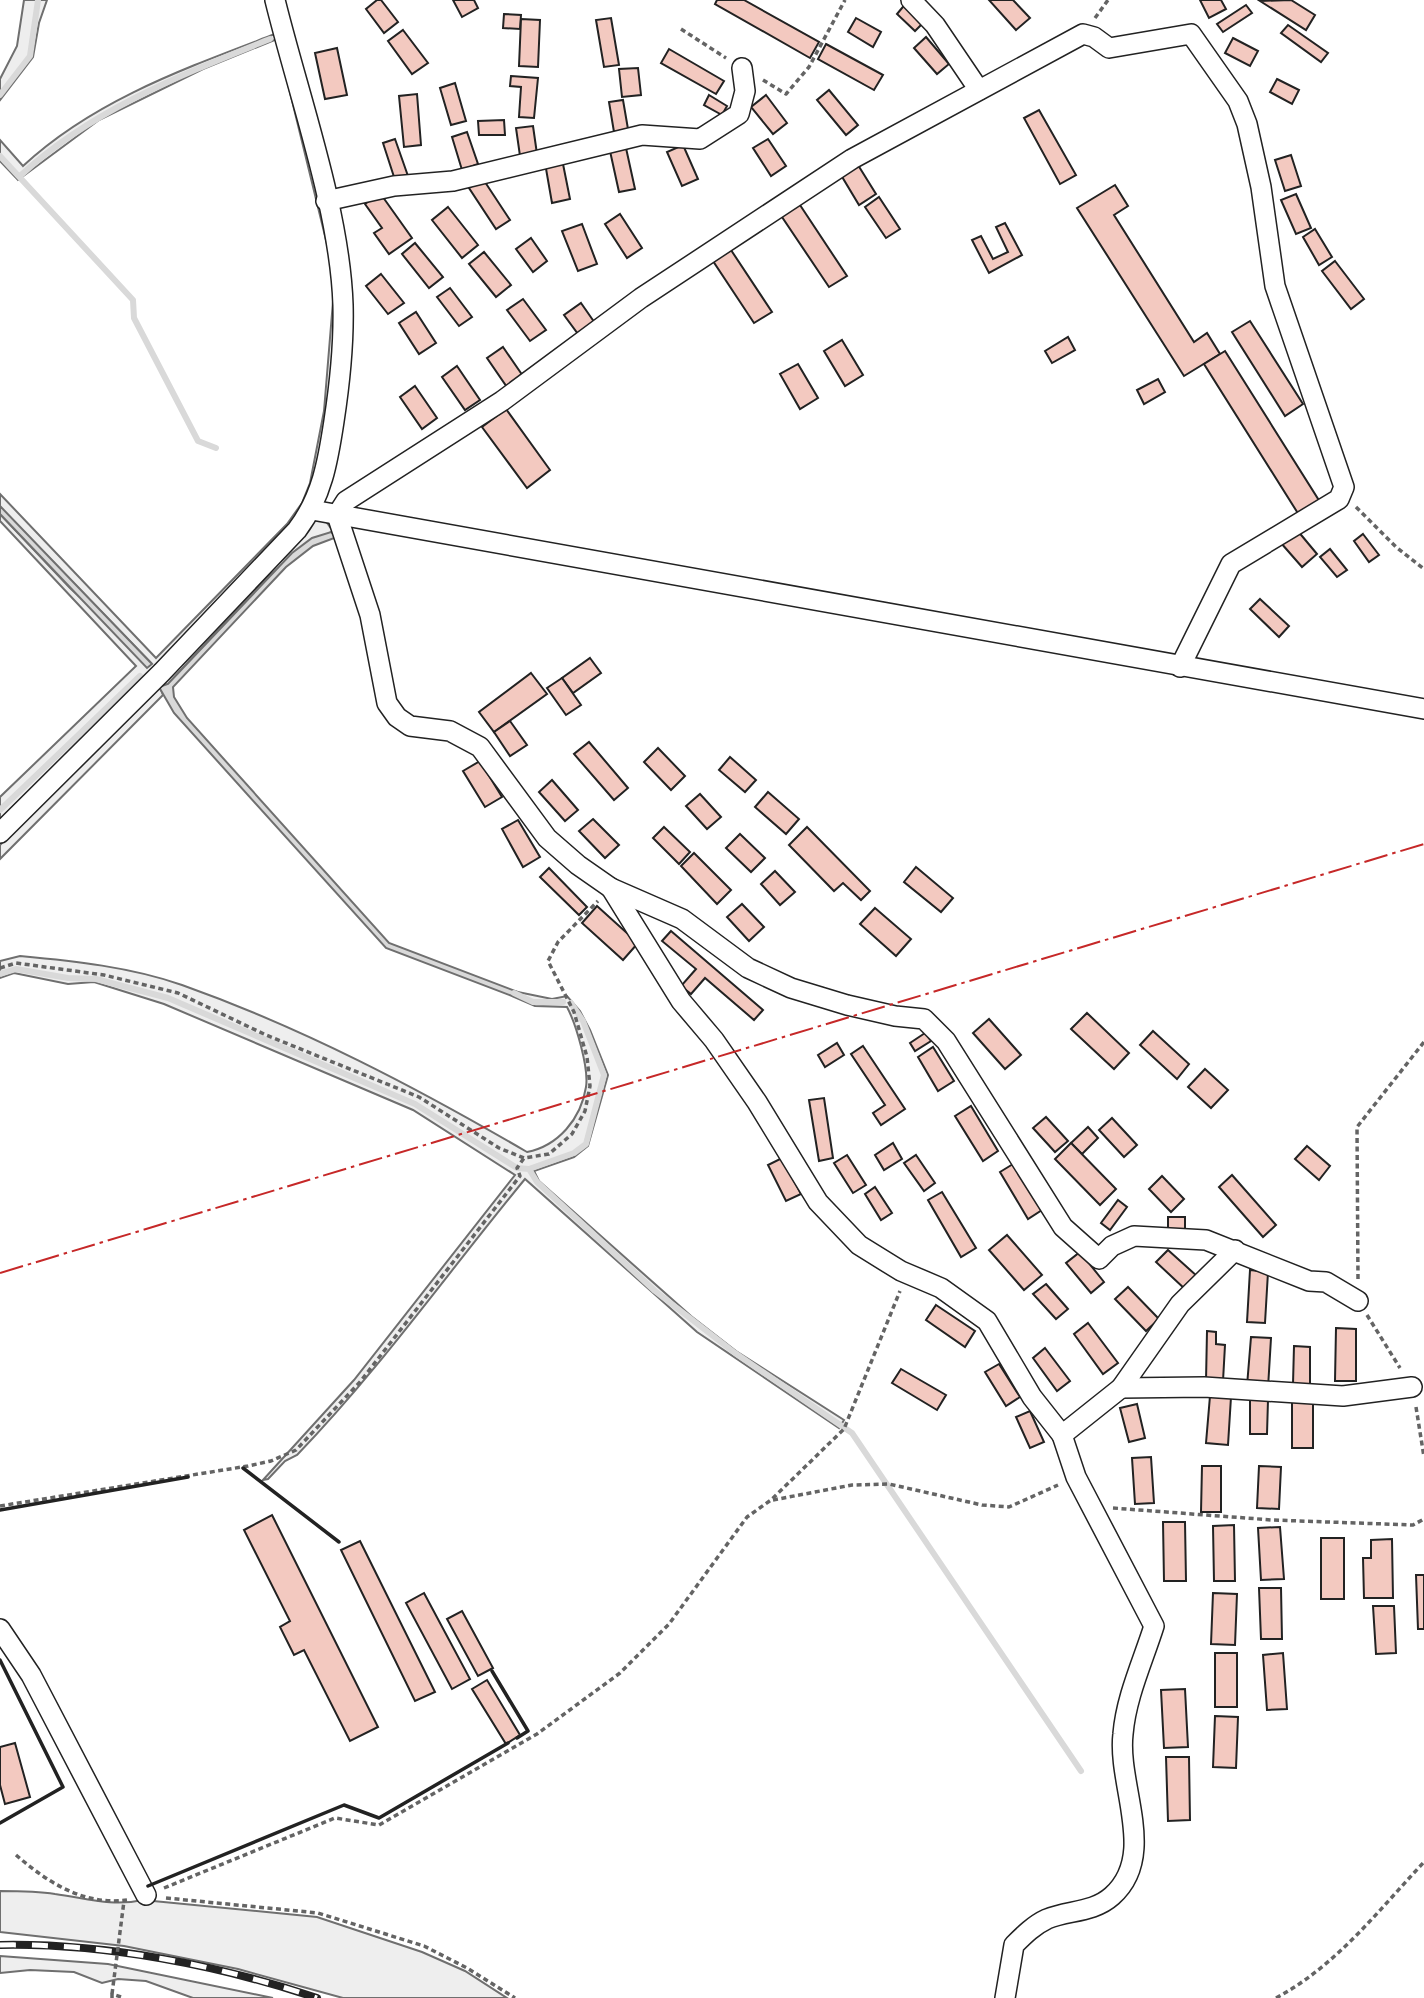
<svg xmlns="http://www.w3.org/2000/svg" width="1424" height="1998" font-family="Quicksand,sans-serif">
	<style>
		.green { fill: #eee; stroke: #6f6f6f; stroke-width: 2 }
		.water { fill: #d9d9d9; stroke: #6f6f6f; stroke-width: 2 }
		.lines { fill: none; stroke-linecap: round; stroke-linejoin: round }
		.stream { stroke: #d9d9d9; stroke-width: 6 }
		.building { fill: #f3c9c0; stroke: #222; stroke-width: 2 }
		.minor-casing { stroke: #222; stroke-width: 22 }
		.path { stroke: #646464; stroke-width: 3.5; stroke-dasharray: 5 3.5; stroke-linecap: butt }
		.minor { stroke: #fff; stroke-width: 19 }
		.rail-casing { stroke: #222; stroke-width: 8 }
		.rail { stroke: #fff; stroke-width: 5; stroke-dasharray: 16; stroke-linecap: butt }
		.path-bridge { stroke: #646464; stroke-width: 3.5; stroke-dasharray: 5 3.5; stroke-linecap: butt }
		.wall { stroke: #222; stroke-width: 3.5 }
		.power { stroke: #c62828; stroke-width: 2; stroke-dasharray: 24 5 3.5 5; stroke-linecap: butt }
	</style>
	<rect width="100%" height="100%" fill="#fff"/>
	<g class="green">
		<polygon points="24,0 47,0 39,23 33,57 0,100 0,79 17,46"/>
		<path d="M265 0H270L322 201 337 278 332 404 306 507 149 674 0 819V797L136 666 0 521V514L70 588 152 664 0 507V494L156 658 287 524 302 503 310 483 324 411 335 277 277 39 203 69 99 120 18 180 0 161V140L23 166C94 100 186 68 275 34Z"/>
		<polygon points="310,520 325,520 337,537 331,532 267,577 168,684 160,687 163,695 0,859 0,845 249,588"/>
		<path d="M20 956C74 961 131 967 182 985 303 1028 417 1088 527 1152 558 1146 581 1119 586 1087 589 1068 576 1024 567 1007L535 1006 512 996H521L518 992 552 999 567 996 580 1011 590 1030 608 1075 588 1146 574 1157 534 1171 539 1181 691 1316 736 1351 844 1420 839 1428 697 1332 525 1179C449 1271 380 1369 297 1455L285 1461 268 1479 263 1480 354 1380 515 1175 413 1110 164 1004 94 982 68 984 14 973 0 978V961Z"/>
		<path d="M0 1891C18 1891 37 1891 55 1894 86 1898 111 1907 143 1900L317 1917 422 1952 465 1971 507 1998H343L238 1969 124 1946 0 1932Z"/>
		<polygon points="0,1956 108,1964 273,1998 193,1998 146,1981 118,1979 102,1983 74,1972 30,1970 0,1973"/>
	</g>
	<g class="water">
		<polygon points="0,506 152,664 147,668 0,514"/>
		<polygon points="331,532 337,537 313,546 286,567 173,687 174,697 187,718 389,943 518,992 522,996 512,996 386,948 174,713 159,687 168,684 292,553 312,538"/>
	</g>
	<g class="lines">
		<g class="stream">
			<polyline points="0,95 30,56 38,0"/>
			<polyline points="0,156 133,300 134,318 198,441 216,448"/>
			<path d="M20 176C91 110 181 75 270 39"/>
			<polyline points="0,810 140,676"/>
			<polyline points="0,974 16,969 68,978 96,979 168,998 415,1104 517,1168 529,1169 537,1182 655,1291 735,1353 852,1433 1081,1771"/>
			<polyline points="514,993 533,1002 563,1002"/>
			<polyline points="529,1169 574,1153 586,1144 604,1075 583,1021 571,1003"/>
		</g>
	</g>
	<g class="building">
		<polygon points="377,0 381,0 398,22 384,33 366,9"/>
		<polygon points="453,0 474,0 478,8 462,17"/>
		<polygon points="717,0 744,0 819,42 810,58 715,4"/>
		<polygon points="989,0 1013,0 1030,18 1016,30"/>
		<polygon points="1200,0 1221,0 1226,9 1209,18"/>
		<polygon points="1291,0 1315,15 1306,30 1260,1"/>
		<polygon points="907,2 926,20 915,31 897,14"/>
		<polygon points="1246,5 1252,13 1223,32 1217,24"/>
		<polygon points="504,14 521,15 520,29 503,28"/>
		<polygon points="611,18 619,65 604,67 596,20"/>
		<polygon points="856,18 881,32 873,47 848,32"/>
		<polygon points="521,19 540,20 538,67 519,66"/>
		<polygon points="1288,25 1328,53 1321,62 1281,33"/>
		<polygon points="403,30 428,63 412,74 388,41"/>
		<polygon points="926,37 949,64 937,74 914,48"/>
		<polygon points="1233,38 1258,51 1250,66 1225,53"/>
		<polygon points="826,44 883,75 874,90 818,59"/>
		<polygon points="337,48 347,95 325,99 315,53"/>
		<polygon points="669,49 724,81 716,94 661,63"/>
		<polygon points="638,68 641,95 622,97 619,69"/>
		<polygon points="511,76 538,78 534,118 519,117 521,87 510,86"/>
		<polygon points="1277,79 1299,90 1292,104 1270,92"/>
		<polygon points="455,83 466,121 451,125 440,88"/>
		<polygon points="829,90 858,125 846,135 817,100"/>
		<polygon points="417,94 421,145 404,147 399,96"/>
		<polygon points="709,95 727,106 722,115 704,105"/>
		<polygon points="766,95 787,123 773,134 751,107"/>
		<polygon points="623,100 628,129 614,132 609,102"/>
		<polygon points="1039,110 1076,175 1060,184 1024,118"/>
		<polygon points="504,120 505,135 479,135 478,121"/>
		<polygon points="533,126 537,154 520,156 516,128"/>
		<polygon points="467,132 478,164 462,170 452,137"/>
		<polygon points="395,139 408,176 395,180 383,143"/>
		<polygon points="768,139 786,166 771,176 753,148"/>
		<polygon points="683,145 698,179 682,186 667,152"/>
		<polygon points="626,148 635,189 619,192 610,151"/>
		<polygon points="1291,155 1301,186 1285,191 1275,160"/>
		<polygon points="562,159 570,199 552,203 545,163"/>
		<polygon points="858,165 876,194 859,205 841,175"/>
		<polygon points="483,179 510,220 496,229 469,188"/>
		<polygon points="1115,185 1128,206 1114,215 1194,342 1207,333 1220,354 1184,376 1077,208"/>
		<polygon points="380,193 412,238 389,254 374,233 382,228 365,204"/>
		<polygon points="1296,194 1311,228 1296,234 1281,200"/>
		<polygon points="879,197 900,229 886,238 865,207"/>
		<polygon points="798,202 847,276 829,287 780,214"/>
		<polygon points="448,207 478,245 462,258 432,220"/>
		<polygon points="620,214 642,248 627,258 605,224"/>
		<polygon points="1005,223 1022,255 989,273 972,240 981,236 993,259 1008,252 996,227"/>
		<polygon points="582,224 597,264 578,271 562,231"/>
		<polygon points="1315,229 1332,257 1319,265 1303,237"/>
		<polygon points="531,238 547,261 533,272 516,249"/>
		<polygon points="415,243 443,277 429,288 402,254"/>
		<polygon points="729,247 772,312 754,323 711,258"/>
		<polygon points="484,252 511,285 496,297 469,264"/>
		<polygon points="1335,261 1364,299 1351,309 1322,271"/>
		<polygon points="381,274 404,303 388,314 366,286"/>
		<polygon points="450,288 472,317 459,326 437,297"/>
		<polygon points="523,299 546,330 530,341 507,310"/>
		<polygon points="581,303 597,326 581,338 564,315"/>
		<polygon points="416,312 436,343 419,354 399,323"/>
		<polygon points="1250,321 1303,404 1285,416 1232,332"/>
		<polygon points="1068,337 1075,350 1052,363 1045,351"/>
		<polygon points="842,340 863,375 845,386 824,351"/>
		<polygon points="503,347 525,379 509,390 487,358"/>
		<polygon points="1225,351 1320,502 1299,515 1204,364"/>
		<polygon points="798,364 818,398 800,409 780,374"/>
		<polygon points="457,366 480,400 465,410 442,377"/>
		<polygon points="1158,379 1165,392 1144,404 1137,390"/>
		<polygon points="415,386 437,418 422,429 400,397"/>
		<polygon points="506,409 550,470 527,488 482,427"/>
		<polygon points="1297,530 1317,554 1302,567 1281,543"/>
		<polygon points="1363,534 1379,555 1369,562 1354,541"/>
		<polygon points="1330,549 1347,570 1337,577 1320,557"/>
		<polygon points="1260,599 1289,626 1279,637 1250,609"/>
		<polygon points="590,658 601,673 573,693 562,678"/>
		<polygon points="531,673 547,694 494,732 479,712"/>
		<polygon points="562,678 581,705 566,715 547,688"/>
		<polygon points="510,721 527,745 510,756 494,732"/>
		<polygon points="589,742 628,788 614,800 574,754"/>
		<polygon points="658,748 685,776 671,790 644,762"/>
		<polygon points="730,757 756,780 745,792 719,770"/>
		<polygon points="480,761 502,797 485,807 463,771"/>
		<polygon points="552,780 578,810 565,821 539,792"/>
		<polygon points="768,792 799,819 786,834 755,807"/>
		<polygon points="700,794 721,817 707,829 686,806"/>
		<polygon points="593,819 619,845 605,858 579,831"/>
		<polygon points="518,820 540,857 523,867 502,829"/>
		<polygon points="664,827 690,852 679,864 653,838"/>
		<polygon points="807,827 870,891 861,900 843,883 834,891 789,845"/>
		<polygon points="740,834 765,858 751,872 726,848"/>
		<polygon points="694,853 731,890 717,904 681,866"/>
		<polygon points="916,867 953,898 941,912 904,882"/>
		<polygon points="549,868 587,907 579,915 540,877"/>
		<polygon points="775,871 795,892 780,905 761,884"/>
		<polygon points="742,904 764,927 749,941 727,917"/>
		<polygon points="597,906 638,943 623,960 582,923"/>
		<polygon points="875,908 911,939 896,956 860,924"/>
		<polygon points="671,931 763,1010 754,1020 705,978 691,994 681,986 696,969 662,941"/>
		<polygon points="1087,1013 1129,1053 1114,1069 1071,1029"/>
		<polygon points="989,1019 1021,1055 1005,1069 973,1033"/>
		<polygon points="1153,1031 1189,1064 1177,1079 1140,1045"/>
		<polygon points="925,1033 931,1041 915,1051 910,1043"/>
		<polygon points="837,1043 844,1055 825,1067 818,1055"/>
		<polygon points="863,1046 905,1109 881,1125 873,1113 885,1105 851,1054"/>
		<polygon points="933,1047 954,1081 938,1091 918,1057"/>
		<polygon points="1205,1069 1228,1090 1211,1108 1188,1087"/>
		<polygon points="824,1098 833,1158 819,1161 809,1100"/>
		<polygon points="971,1106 998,1151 983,1161 955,1116"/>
		<polygon points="1046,1117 1068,1141 1055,1152 1033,1128"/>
		<polygon points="1112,1118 1137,1145 1124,1157 1099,1130"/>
		<polygon points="1088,1127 1098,1138 1082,1154 1071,1143"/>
		<polygon points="893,1143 902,1159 884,1170 875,1155"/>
		<polygon points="1071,1143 1116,1189 1100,1205 1055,1159"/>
		<polygon points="1307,1146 1330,1166 1319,1180 1295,1159"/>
		<polygon points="847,1155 866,1185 853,1193 834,1163"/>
		<polygon points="916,1155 935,1183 924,1191 904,1163"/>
		<polygon points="782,1158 801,1194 786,1201 768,1165"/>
		<polygon points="1013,1164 1042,1210 1028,1219 1000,1172"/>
		<polygon points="1232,1175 1276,1225 1263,1237 1219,1187"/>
		<polygon points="1162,1176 1184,1199 1171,1212 1149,1189"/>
		<polygon points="875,1187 892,1213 881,1220 865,1194"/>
		<polygon points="942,1192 976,1248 961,1257 928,1200"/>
		<polygon points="1118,1200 1127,1207 1110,1230 1101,1223"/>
		<rect x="1168" y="1217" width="17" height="13"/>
		<polygon points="1007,1235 1042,1275 1024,1290 989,1250"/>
		<polygon points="1168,1250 1198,1277 1186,1290 1156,1262"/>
		<polygon points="1080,1252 1104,1282 1091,1293 1066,1263"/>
		<polygon points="1250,1270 1268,1272 1265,1323 1247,1322"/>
		<polygon points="1046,1284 1068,1309 1056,1319 1033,1294"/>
		<polygon points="1128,1287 1159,1319 1146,1331 1115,1299"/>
		<polygon points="936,1305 975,1331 965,1347 926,1320"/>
		<polygon points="1088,1323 1118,1363 1103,1374 1074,1334"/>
		<polygon points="1336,1328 1356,1329 1356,1381 1335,1381"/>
		<polygon points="1207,1331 1216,1332 1216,1344 1225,1345 1223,1381 1206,1381"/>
		<polygon points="1251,1337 1271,1338 1268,1388 1247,1386"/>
		<polygon points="1294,1346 1310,1347 1310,1385 1293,1384"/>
		<polygon points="1045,1348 1070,1381 1057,1391 1033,1358"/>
		<polygon points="999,1364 1020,1397 1006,1406 985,1372"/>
		<polygon points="901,1369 946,1395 937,1410 892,1383"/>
		<polygon points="1210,1396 1231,1397 1228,1445 1206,1443"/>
		<polygon points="1250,1399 1268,1400 1267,1434 1250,1434"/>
		<rect x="1292" y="1400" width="21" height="48"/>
		<polygon points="1137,1404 1145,1438 1129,1442 1120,1408"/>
		<polygon points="1030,1411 1044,1442 1030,1448 1016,1417"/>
		<polygon points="1151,1457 1154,1503 1135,1504 1132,1458"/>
		<polygon points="1202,1466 1221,1466 1221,1512 1201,1512"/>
		<polygon points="1259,1466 1281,1467 1279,1509 1257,1508"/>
		<polygon points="272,1515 378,1727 350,1741 304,1650 294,1655 280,1627 290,1621 244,1530"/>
		<polygon points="1163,1522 1185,1522 1186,1581 1164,1581"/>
		<polygon points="1234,1525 1235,1581 1214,1581 1213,1526"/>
		<polygon points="1280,1527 1284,1579 1261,1580 1258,1528"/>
		<rect x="1321" y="1538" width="23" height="61"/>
		<polygon points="1392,1539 1393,1598 1364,1598 1363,1558 1371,1558 1371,1540"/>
		<polygon points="360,1541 435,1692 415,1701 341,1550"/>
		<polygon points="1416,1575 1424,1575 1424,1629 1418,1629"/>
		<polygon points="1259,1588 1281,1588 1282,1639 1261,1639"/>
		<polygon points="424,1593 470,1679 452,1689 406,1603"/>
		<polygon points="1213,1593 1237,1594 1235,1645 1211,1644"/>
		<polygon points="1373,1606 1394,1606 1396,1653 1376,1654"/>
		<polygon points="462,1611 493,1668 478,1676 447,1619"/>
		<rect x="1215" y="1653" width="22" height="54"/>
		<polygon points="1283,1653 1287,1709 1267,1710 1263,1655"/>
		<polygon points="487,1680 520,1735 506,1744 472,1689"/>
		<polygon points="1185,1689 1188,1747 1164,1748 1161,1690"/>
		<polygon points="1215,1716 1238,1717 1236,1768 1213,1767"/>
		<polygon points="15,1743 30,1797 5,1804 0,1785 0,1747"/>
		<polygon points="1166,1757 1189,1757 1190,1820 1168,1821"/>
	</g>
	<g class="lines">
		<defs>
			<g id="minor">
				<polyline points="911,0 935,25 979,90"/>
				<polyline points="326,201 394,186 453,181 642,135 700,139 739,114 745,91 742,68"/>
				<polyline points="312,510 1424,709"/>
				<polyline points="1180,667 1231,564 1339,499 1344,487 1275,286 1261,187 1247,124 1238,101 1191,34 1109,48 1094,37 1083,34 852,159 641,298 502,401 346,501 337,515 370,615 387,703 397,717 410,726 450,731 480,747 547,838 578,865 611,888 682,919 748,968 791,988 847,1005 895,1016 924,1019 946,1041 1063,1227 1099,1259 1112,1246 1134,1236 1206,1240 1309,1281 1326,1282 1358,1301"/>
				<path d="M0 833 162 672 297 530C322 497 328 461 334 421 340 382 344 344 343 305 340 210 298 94 275 0"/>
				<polyline points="611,888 681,1001 714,1040 757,1102 818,1202 859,1245 901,1271 941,1288 987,1321 1032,1397 1062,1435 1121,1388 1180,1304 1235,1250"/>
				<polyline points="1121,1388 1204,1387 1343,1396 1412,1387"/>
				<polyline points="0,1629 31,1675 146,1895"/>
				<path d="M1005 1998 1014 1945C1024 1935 1034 1925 1047 1919 1068 1910 1093 1913 1112 1896 1158 1855 1117 1786 1123 1734 1126 1697 1143 1661 1154 1626L1076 1477 1062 1435"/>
			</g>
		</defs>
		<use href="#minor" class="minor-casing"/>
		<g class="path">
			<polyline points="1095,18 1108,0"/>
			<polyline points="681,29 726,58"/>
			<polyline points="763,80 786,94 809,67 845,0"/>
			<polyline points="1356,507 1396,547 1424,569"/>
			<polyline points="0,968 16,963 104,975 178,993 266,1035 419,1097 499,1148 524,1158 549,1154 572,1134 585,1111 590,1086 587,1057 574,1012 548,961 558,942 598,901"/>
			<polyline points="1358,1279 1357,1127 1424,1042"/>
			<polyline points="1367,1315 1400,1368"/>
			<polyline points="1416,1407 1424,1457"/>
			<polyline points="773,1500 852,1485 889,1484 982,1505 1009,1507 1058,1485"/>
			<polyline points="0,1506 248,1466 271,1461 296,1450 360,1382 520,1176 517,1168 524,1158"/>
			<polyline points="1113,1508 1272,1520 1413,1525 1424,1519"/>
			<path d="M16 1855C47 1882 84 1906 127 1900"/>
			<polyline points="164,1888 335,1818 379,1825 537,1734 620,1673 669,1624 747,1517 771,1500 844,1429 900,1291"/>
			<polyline points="166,1898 318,1913 424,1946 467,1968 515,1998"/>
			<polyline points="112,1998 112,1994 124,1998"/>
			<path d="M1276 1998C1336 1966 1378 1911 1424 1862"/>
		</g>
		<use href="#minor" class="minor"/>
		<defs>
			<path id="rail" d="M0 1945C104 1943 219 1965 317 1998"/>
		</defs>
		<use href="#rail" class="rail-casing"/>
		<use href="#rail" class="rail"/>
		<polyline class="path-bridge" points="112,1994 124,1901"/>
		<g class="wall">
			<polyline points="243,1468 339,1542"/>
			<polyline points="0,1510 188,1477"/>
			<polyline points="0,1660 63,1787 0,1823"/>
			<polyline points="492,1671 528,1731 517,1738"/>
			<polyline points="148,1886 344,1805 379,1818 508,1743"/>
		</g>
		<polyline class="power" points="0,1273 1424,844"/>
	</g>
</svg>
